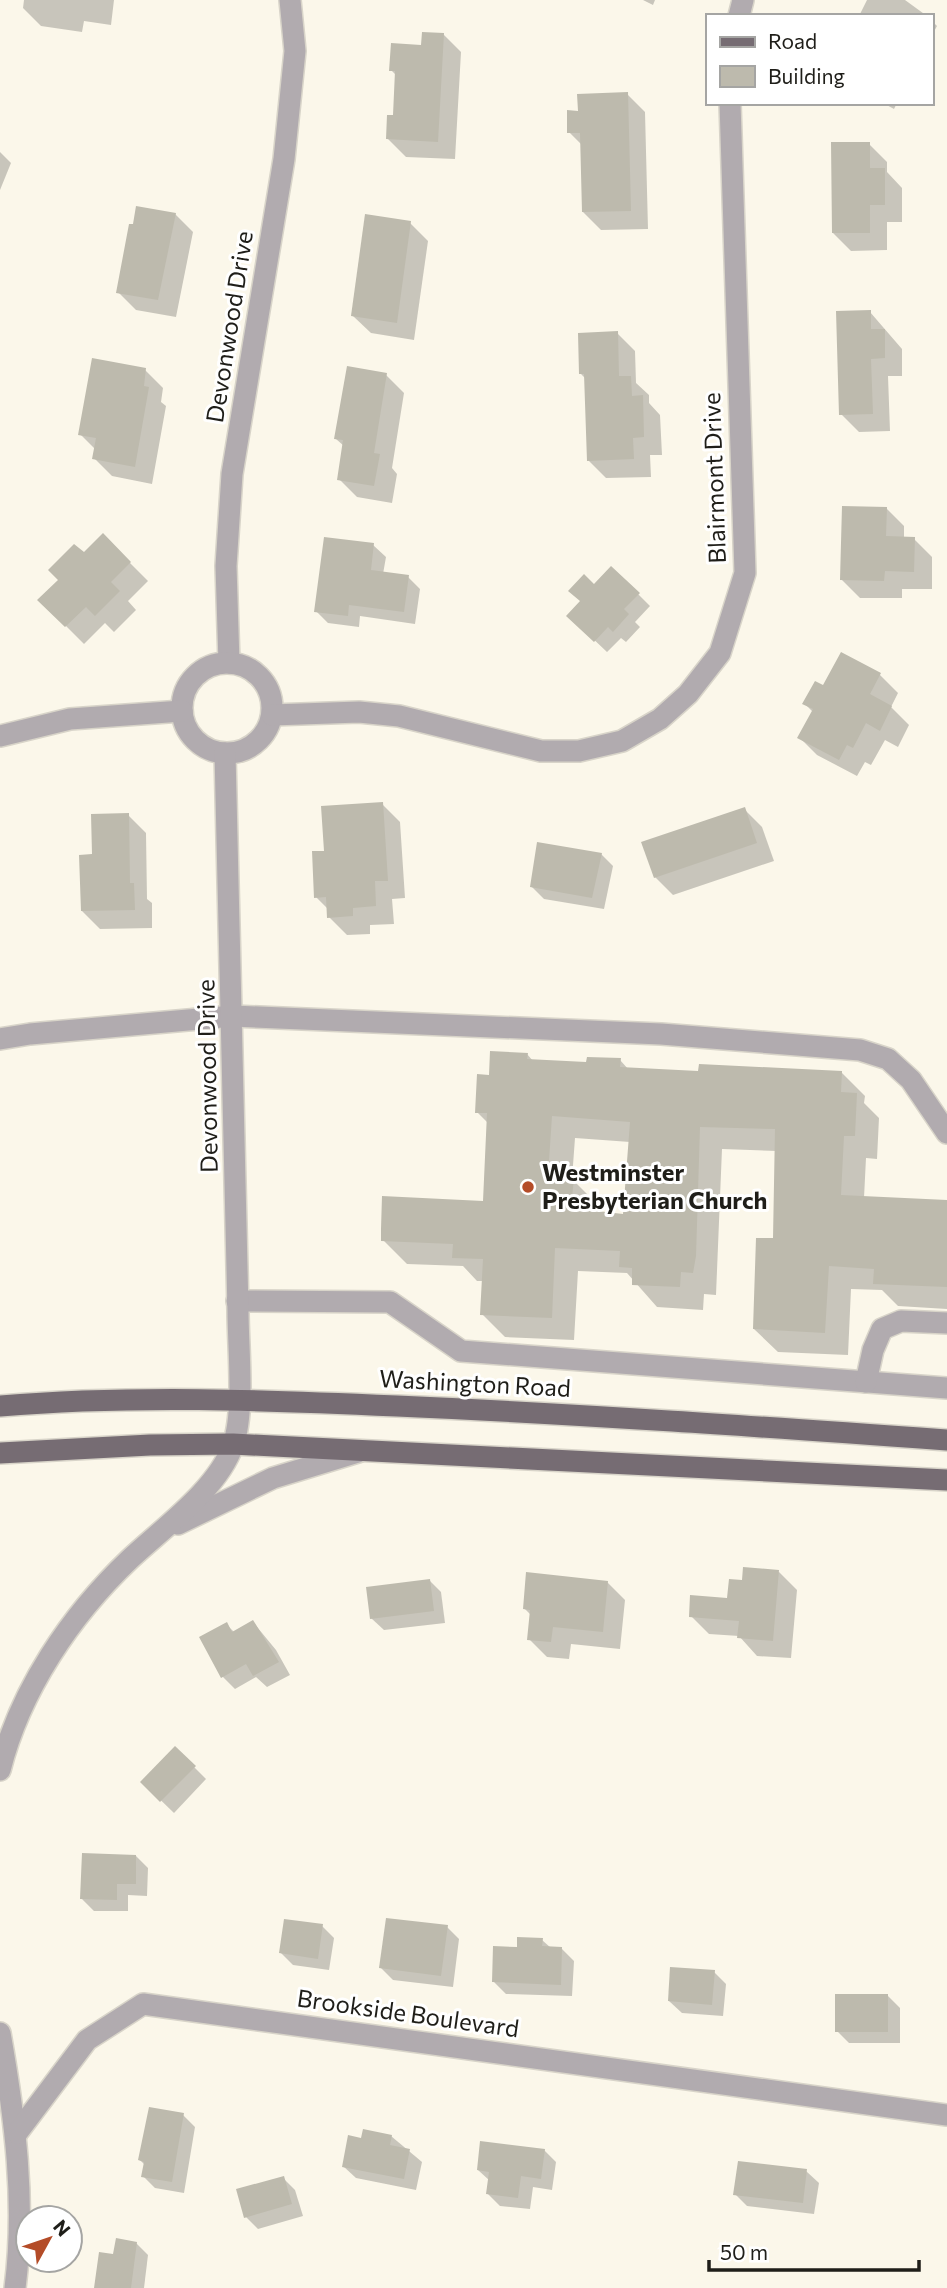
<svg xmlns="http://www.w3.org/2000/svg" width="947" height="2288" font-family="Commissioner,sans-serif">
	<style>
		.shadow { fill: #0003; fill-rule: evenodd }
		.building { fill: #bdbaad; fill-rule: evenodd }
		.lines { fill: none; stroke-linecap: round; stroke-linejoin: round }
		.minor-casing { stroke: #d8d4c9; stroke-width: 24 }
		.major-casing { stroke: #d8d4c9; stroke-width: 24 }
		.minor { stroke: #b1abaf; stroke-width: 21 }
		.major { stroke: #766c73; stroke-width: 21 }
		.poi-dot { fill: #b44c28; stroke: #fff; stroke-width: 2.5 }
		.labels { text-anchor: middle; stroke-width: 6; stroke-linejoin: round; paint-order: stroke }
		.street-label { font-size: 24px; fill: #1f1e19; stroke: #fff }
		.poi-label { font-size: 24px; font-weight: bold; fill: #1f1e19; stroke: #fff; text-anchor: start }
	</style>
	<rect width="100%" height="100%" fill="#fbf7ea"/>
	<g class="shadow">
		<polygon points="24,0 114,0 111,25 84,21 82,32 41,26 23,8"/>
		<polygon points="643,0 655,0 653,5"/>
		<polygon points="867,0 905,0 927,16 859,16"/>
		<polygon points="931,20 937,26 931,37"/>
		<polygon points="443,34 461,52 455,159 406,157 388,139 395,117 397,76 391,70"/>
		<polygon points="627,94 645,112 648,229 601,230 583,212 582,145 569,132 579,112"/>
		<polygon points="883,103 897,103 894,109"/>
		<polygon points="869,144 887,162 887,172 902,188 902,222 887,222 887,250 851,251 833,233"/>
		<polygon points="0,152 11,163 0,190"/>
		<polygon points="175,214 193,232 176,317 136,310 118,292"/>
		<polygon points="410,223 428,241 414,340 371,333 353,316"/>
		<polygon points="870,312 902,349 902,376 888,376 890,431 859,432 841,414"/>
		<polygon points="617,333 635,351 636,383 649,395 649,403 660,415 662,455 650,455 651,477 606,478 588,460 586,379 581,374"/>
		<polygon points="145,370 163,388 161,402 166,406 152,484 112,476 94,458 96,450 80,434"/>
		<polygon points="386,375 404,393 392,468 397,474 392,503 357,497 339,479 344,446 336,439"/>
		<polygon points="886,508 904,526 904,539 914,539 932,557 932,589 902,589 902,598 860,598 842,580"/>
		<polygon points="103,536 148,581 128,601 136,610 114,632 105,623 84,644 40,600"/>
		<polygon points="373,545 386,557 383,574 408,577 420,589 415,624 360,616 359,627 328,623 316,611"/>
		<polygon points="594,586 638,594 650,606 635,622 640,627 626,642 621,638 607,652 569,616"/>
		<polygon points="841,654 880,675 898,693 891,707 909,725 898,747 885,740 871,765 865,762 857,776 817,755 799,737 813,712 804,703 824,687"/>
		<polygon points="382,804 400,822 405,898 392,899 394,924 370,925 370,934 347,935 329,917 328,909 316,897 326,852"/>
		<polygon points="744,809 762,827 774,861 673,895 655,877"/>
		<polygon points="128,815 146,833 147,899 152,903 152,928 100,929 82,911 93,856"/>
		<polygon points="601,854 613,866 604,909 544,899 532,887"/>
		<path d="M527 1054 533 1061 588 1063 620 1060 629 1070 700 1073 841 1072 865 1096 864 1103 879 1118 877 1159 866 1158 864 1198 947 1202V1309L898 1306 882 1290 851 1289 848 1355 778 1352 754 1329 775 1240 777 1151 722 1149 716 1295 704 1294 703 1310 657 1307 627 1273 578 1271 574 1340 505 1337 482 1314 484 1281H477L463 1266 407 1264 383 1240 485 1203 489 1124 477 1112 491 1077ZM575 1138 630 1142 625 1216 595 1213 596 1203 572 1179Z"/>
		<polygon points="779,1572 797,1590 791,1658 757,1656 739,1636 709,1634 691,1616 729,1600 743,1582"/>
		<polygon points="429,1580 441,1592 445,1623 384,1630 371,1618"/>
		<polygon points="607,1582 625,1600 620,1649 571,1644 569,1659 547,1657 529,1639 531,1615 524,1608"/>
		<polygon points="253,1622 276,1650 290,1675 267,1687 256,1677 235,1689 223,1677 226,1624 234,1632"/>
		<polygon points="175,1748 206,1779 174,1813 142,1782"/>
		<polygon points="136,1856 148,1868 147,1896 128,1895 128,1911 94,1911 82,1899"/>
		<polygon points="322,1926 334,1938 329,1970 293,1965 281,1953"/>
		<polygon points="447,1927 459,1939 453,1987 393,1980 381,1968"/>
		<polygon points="542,1940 551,1948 562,1949 574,1961 572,1996 506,1994 494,1982 519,1949"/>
		<polygon points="714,1972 726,1984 723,2016 682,2013 669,2001"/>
		<polygon points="888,1996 900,2008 900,2043 849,2043 837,2031"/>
		<polygon points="183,2115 195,2127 184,2193 155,2188 143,2176 145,2165 140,2160"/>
		<polygon points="391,2136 422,2162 416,2190 356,2178 343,2166 362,2140"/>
		<polygon points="544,2150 556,2162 552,2190 533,2187 530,2209 500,2206 488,2194 490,2181 478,2170"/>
		<polygon points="806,2171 819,2183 814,2214 747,2206 735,2194"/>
		<polygon points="283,2178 295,2190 303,2216 258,2229 246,2217"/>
		<polygon points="136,2243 148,2255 144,2288 96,2288 115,2256"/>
	</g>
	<g class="building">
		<polygon points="422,32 444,33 438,142 386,139 387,115 393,115 395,71 389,71 391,43 421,45"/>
		<polygon points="628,92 631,211 582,212 580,133 567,133 567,110 578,111 577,94"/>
		<polygon points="831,142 870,142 870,168 885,168 885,205 870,205 870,233 832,233"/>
		<polygon points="136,206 176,213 158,300 116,293 129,224 133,224"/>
		<polygon points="365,214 411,221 397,323 351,316"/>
		<polygon points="871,310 871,329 885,329 885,358 871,359 873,414 839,415 836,311"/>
		<polygon points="618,331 619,376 631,376 632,396 643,395 644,437 633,438 634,459 587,461 584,374 579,374 578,333"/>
		<polygon points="92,358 146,368 144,386 149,387 135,467 92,459 96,438 78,435"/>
		<polygon points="347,366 387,373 374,453 380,454 374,486 337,480 343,440 334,439"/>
		<polygon points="842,506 887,507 886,536 915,537 914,572 885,571 884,581 840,580"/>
		<polygon points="103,533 131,562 111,582 120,591 95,616 86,607 65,627 37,600 58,580 48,570 74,544 84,552"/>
		<polygon points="324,537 374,543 371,570 409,575 404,612 349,605 348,616 314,612"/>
		<polygon points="611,566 640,593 624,609 629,614 613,632 608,627 594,642 566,616 580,601 568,591 584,574 594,584"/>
		<polygon points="841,652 881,673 870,694 892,706 880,731 866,723 853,748 847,745 839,760 797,738 813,709 802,704 815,681 823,685"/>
		<polygon points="383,802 388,881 375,881 376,906 353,908 353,916 327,918 326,897 314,898 312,851 324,851 321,806"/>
		<polygon points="745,807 757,843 654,878 641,842"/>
		<polygon points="129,813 130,883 134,883 135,910 81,911 79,855 92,854 91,814"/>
		<polygon points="537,842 602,853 592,898 530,887"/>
		<path d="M490 1051 528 1053 527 1059 586 1062 587 1057 621 1058 620 1067 698 1071 699 1064 842 1071 841 1092 857 1093 855 1136H844L841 1195 947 1200V1287L873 1284 874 1269 829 1266 825 1333 753 1329 756 1238H773L775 1129 700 1127 696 1256 693 1273 681 1272 680 1287 632 1285V1268L619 1267 620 1251 555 1248 552 1318 480 1315 483 1259 452 1258 453 1244 381 1241V1229L382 1196 483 1201 487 1113H475L477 1074 489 1075ZM552 1116 630 1122 623 1214 571 1208 574 1178 548 1176Z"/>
		<polygon points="743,1567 779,1570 773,1641 737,1638 739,1621 689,1617 690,1595 727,1598 729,1579 742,1580"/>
		<polygon points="526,1572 608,1581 603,1632 553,1627 551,1642 527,1640 530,1610 523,1609"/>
		<polygon points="430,1579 434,1611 370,1619 366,1587"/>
		<polygon points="253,1620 279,1662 253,1676 246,1664 221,1678 199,1637 227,1622 232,1632"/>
		<polygon points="175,1746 196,1766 160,1802 140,1782"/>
		<polygon points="82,1853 136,1855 136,1884 117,1884 117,1900 80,1899"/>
		<polygon points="386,1918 448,1925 441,1976 379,1968"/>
		<polygon points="284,1919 323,1924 318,1959 279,1953"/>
		<polygon points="517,1937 543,1938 542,1946 562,1947 561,1985 492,1982 493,1946 517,1947"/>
		<polygon points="670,1967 715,1970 712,2005 668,2001"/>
		<rect x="835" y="1994" width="53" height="38"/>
		<polygon points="149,2107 184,2113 172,2182 141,2177 144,2162 138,2160"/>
		<polygon points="363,2129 392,2135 390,2145 410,2149 404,2179 342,2167 348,2135 361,2138"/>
		<polygon points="480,2141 545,2149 541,2179 521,2176 518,2198 486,2194 489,2172 477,2170"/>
		<polygon points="738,2161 807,2169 803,2203 733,2195"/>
		<polygon points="284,2176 292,2204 244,2218 236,2189"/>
		<polygon points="116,2238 137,2242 131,2288 94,2288 99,2252 113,2254"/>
	</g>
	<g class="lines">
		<defs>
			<g id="minor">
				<polyline points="739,16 743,0"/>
				<polyline points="229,663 226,566 232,474 284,159 295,51 290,0"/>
				<circle cx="227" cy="708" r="45"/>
				<polyline points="272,715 359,712 399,716 541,751 579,751 622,741 660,719 688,694 720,653 745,573 730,103"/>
				<polyline points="0,736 70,719 182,711"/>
				<polyline points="0,1039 30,1034 233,1016 661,1034 860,1050 888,1059 911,1080 947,1133"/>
				<polyline points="237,1301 390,1302 461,1351 947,1388"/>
				<polyline points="866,1382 873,1350 882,1329 901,1321 947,1323"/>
				<polyline points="178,1524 273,1478 358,1452"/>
				<path d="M0 1770C20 1690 71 1615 130 1559 163 1528 218 1489 233 1445 245 1411 238 1348 238 1311L225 753"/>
				<path d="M0 2033C15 2118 26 2202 15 2288"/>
				<polyline points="17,2133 87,2040 143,2004 947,2115"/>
			</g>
			<g id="major">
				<path d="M0 1406C133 1395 264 1400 397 1406 581 1414 764 1427 947 1440"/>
				<polyline points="0,1453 150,1445 233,1444 947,1480"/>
			</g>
		</defs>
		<use href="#minor" class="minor-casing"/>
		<use href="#major" class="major-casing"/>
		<use href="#minor" class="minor"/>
		<use href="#major" class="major"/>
	</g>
	<circle class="poi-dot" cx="528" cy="1187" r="7"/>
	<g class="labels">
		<g class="street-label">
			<text transform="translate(230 327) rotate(-81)" y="8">Devonwood Drive</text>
			<text transform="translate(715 478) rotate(-92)" y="8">Blairmont Drive</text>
			<text transform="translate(208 1076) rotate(-91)" y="8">Devonwood Drive</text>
			<text transform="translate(475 1384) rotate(3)" y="8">Washington Road</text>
			<text transform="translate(408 2014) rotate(8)" y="8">Brookside Boulevard</text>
		</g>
		<g class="poi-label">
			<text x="542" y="1181">Westminster<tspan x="542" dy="28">Presbyterian Church</tspan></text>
		</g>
	</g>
	<rect x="706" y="14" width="228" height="91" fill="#ffffff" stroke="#a5a5a3" stroke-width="2"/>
	<rect x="720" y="37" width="35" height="10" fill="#766c73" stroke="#a5a5a3" stroke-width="2"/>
	<text x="768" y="49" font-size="21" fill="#1f1e19">Road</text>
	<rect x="720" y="66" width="35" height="21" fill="#bdbaad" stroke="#a5a5a3" stroke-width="2"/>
	<text x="768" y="84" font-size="21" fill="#1f1e19">Building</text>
	<g transform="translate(49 2239) rotate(50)"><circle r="33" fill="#ffffff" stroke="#a5a5a3" stroke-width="2"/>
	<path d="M0-5L12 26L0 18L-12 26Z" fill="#b44c28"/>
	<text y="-10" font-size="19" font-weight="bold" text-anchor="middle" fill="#1f1e19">N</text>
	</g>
	<path d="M709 2260v10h210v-10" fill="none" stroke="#1f1e19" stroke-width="3.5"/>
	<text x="720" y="2260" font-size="21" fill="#1f1e19" stroke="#ffffff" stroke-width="5" paint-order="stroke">50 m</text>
</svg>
